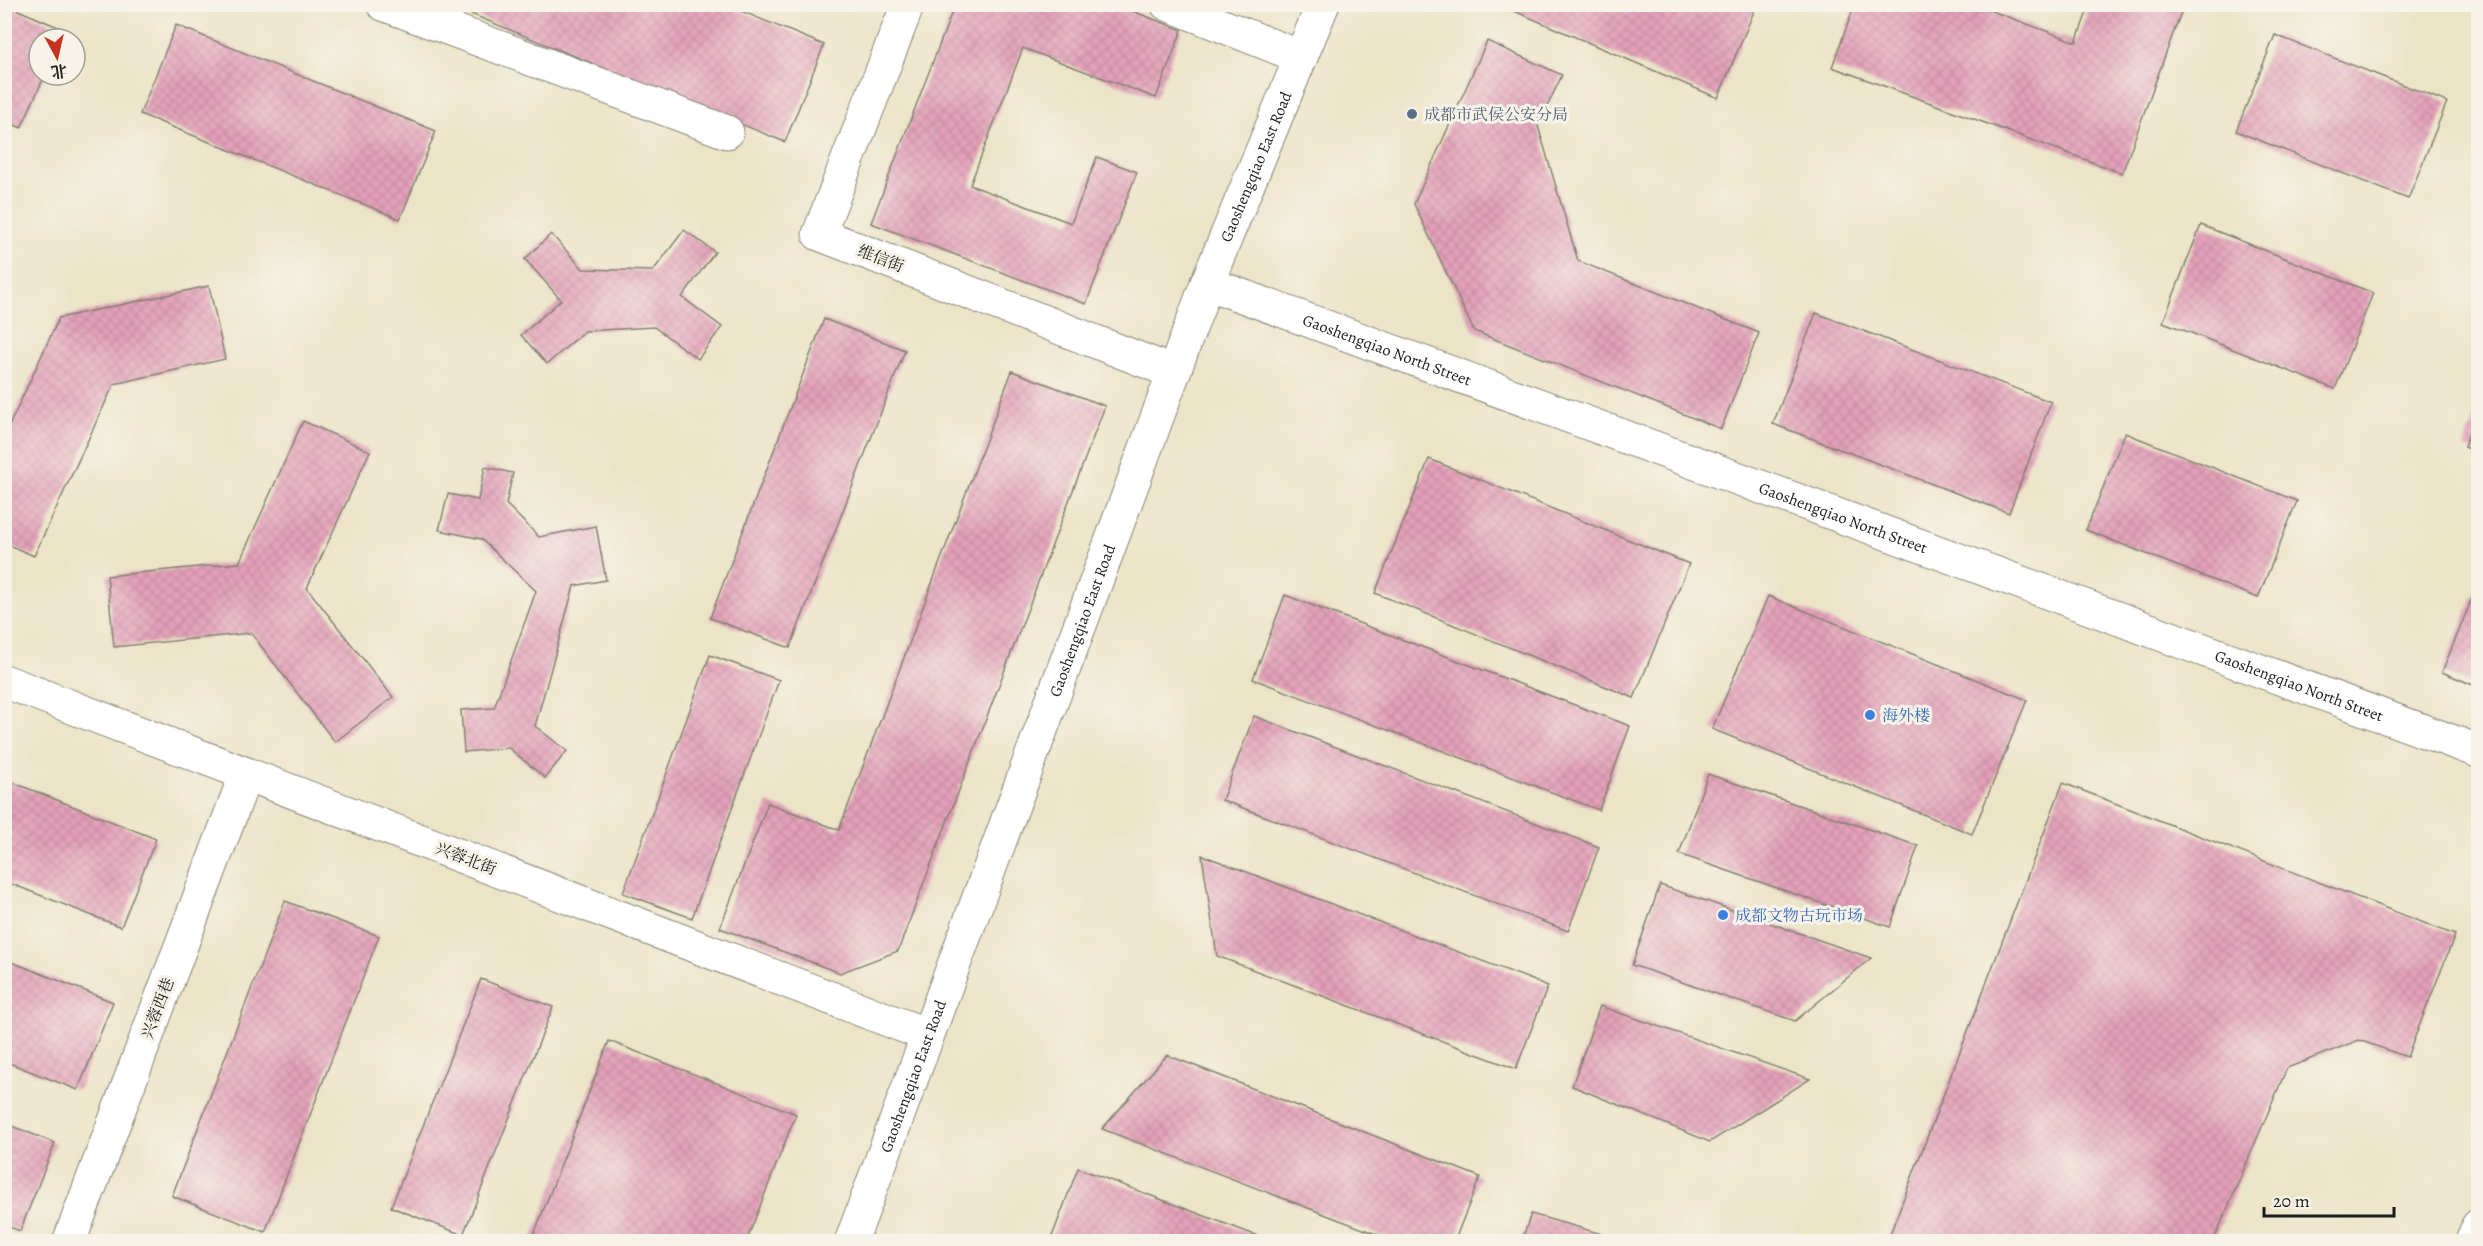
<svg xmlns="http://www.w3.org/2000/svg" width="2483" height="1246" font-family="Alegreya,'Noto Serif SC',serif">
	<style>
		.building { fill: url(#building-cross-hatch) }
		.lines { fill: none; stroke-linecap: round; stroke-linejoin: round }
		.minor-casing { stroke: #848072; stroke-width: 35 }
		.minor { stroke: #fff; stroke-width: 33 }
		.service-dot { fill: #5c6f8a; stroke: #f7f3e8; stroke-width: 2 }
		.shop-dot { fill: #3f7fe0; stroke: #f7f3e8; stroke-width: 2 }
		.labels { text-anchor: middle; stroke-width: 6; stroke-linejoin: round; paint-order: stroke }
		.service-label { font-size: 16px; fill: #4e5e75; stroke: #f7f3e8; text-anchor: start }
		.street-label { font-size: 16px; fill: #1c1c1c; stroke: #f7f3e8 }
		.shop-label { font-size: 16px; fill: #366cbe; stroke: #f7f3e8; text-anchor: start }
	</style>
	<defs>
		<pattern id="building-cross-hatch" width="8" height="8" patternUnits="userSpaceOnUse" patternTransform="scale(1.5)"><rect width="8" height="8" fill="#e4a1ba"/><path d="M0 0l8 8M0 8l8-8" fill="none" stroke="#c38a9f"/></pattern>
	</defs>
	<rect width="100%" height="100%" fill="#f7f3e8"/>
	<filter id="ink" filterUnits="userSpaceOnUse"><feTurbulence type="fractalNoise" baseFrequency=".0167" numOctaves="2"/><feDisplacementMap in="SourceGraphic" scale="12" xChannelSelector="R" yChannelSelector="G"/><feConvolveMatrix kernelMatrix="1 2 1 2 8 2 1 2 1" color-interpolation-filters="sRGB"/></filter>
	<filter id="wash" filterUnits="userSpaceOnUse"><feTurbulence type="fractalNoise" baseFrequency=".008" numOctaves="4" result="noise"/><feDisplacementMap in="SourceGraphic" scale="24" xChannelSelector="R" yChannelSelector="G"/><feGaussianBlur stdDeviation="1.35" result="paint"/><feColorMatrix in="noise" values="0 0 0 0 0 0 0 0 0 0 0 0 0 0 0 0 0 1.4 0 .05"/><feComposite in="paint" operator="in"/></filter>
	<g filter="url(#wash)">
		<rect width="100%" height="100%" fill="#ebe4c7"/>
		<g id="blocks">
			<g class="building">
				<polygon points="4,4 65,30 61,39 39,39 39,75 45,75 21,128 4,120"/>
				<polygon points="724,4 824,45 785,142 449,5"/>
				<polygon points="955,4 1114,4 1182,30 1156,98 1023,48 970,185 1071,223 1097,157 1137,172 1086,304 871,223"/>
				<polygon points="1498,4 1757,4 1718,98"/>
				<polygon points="1855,4 1973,4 2076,42 2090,4 2184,4 2122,173 1832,67"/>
				<polygon points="176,25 436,131 400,219 140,114"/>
				<polygon points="2275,35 2447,102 2408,199 2236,131"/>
				<polygon points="1487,41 1562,75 1538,126 1578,261 1759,333 1721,429 1474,331 1414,204"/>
				<polygon points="2201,225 2373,293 2335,389 2163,322"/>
				<polygon points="684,230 715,252 682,297 722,327 698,359 654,327 585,331 547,364 521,335 561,300 525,259 551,234 583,269 653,271"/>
				<polygon points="209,286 225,359 114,384 34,556 4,543 4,437 59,318"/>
				<polygon points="1816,313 2051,402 2009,513 1773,424"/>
				<polygon points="824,319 905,350 790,648 710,618"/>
				<polygon points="1012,371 1105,406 898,951 840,973 720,928 768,803 839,830"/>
				<polygon points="2478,409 2478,453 2464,447"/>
				<polygon points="303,421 370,451 307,588 393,697 335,742 251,633 114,647 107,576 239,563"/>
				<polygon points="2125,433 2297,501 2258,598 2086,530"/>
				<polygon points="1429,459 1689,564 1634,698 1375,593"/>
				<polygon points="485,467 513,473 506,504 539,537 596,526 606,580 574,586 535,726 567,751 545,778 509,748 464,752 461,710 494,708 536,591 481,539 439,530 448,494 478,500"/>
				<polygon points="2478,584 2478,687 2442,672"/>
				<polygon points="1285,595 1630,726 1599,810 1253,679"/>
				<polygon points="1768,596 2027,700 1972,834 1712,729"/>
				<polygon points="710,655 779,680 692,918 623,893"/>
				<polygon points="1254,716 1599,847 1568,931 1222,800"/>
				<polygon points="1708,774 1918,846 1890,927 1679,854"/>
				<polygon points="4,779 156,839 121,927 4,881"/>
				<polygon points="2063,783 2455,935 2407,1057 2359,1040 2287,1068 2213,1242 1887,1242"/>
				<polygon points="1202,855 1548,986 1516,1069 1217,956"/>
				<polygon points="1660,885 1871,958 1795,1021 1632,965"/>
				<polygon points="285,901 379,936 265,1232 172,1196"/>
				<polygon points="4,959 113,1002 78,1090 4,1061"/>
				<polygon points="481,979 553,1007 463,1235 391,1207"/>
				<polygon points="1600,1006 1810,1079 1710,1142 1572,1086"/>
				<polygon points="609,1041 796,1114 746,1242 531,1242"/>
				<polygon points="1167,1055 1480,1177 1454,1242 1397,1242 1102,1129"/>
				<polygon points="4,1123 55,1143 20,1231 4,1225"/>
				<polygon points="1078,1168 1271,1241 1271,1242 1050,1242"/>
				<polygon points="1531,1214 1627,1241 1627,1242 1521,1242"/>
			</g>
		</g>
	</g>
	<g filter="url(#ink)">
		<use href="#blocks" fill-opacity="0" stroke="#848072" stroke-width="1.5"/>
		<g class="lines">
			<defs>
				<g id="minor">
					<polyline points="383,4 727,132"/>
					<polyline points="908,4 819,234 1173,372"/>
					<polyline points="1167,4 1301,57"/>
					<path id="s1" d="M1207 283 2478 751"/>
					<polyline points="4,681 927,1035"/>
					<polyline points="69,1242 246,774"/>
					<path id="s2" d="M851 1242 1207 283 1323 4"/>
					<polyline points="2472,1242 2478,1226"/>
				</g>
			</defs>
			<use href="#minor" class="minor-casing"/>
			<use href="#minor" class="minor"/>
		</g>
	</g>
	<circle class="service-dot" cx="1412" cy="114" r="6"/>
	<g class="shop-dot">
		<circle cx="1870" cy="715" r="6"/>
		<circle cx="1723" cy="915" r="6"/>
	</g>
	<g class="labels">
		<g class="service-label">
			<text x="1424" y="120">成都市武侯公安分局</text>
		</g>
		<g class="street-label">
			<text dy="6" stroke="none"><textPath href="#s2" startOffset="1149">Gaoshengqiao East Road</textPath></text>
			<text transform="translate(881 258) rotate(21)" y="6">维信街</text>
			<text dy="6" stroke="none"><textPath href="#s1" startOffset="192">Gaoshengqiao North Street</textPath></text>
			<text dy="6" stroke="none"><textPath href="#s1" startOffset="678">Gaoshengqiao North Street</textPath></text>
			<text dy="6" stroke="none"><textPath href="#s2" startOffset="663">Gaoshengqiao East Road</textPath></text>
			<text dy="6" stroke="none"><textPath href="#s1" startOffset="1164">Gaoshengqiao North Street</textPath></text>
			<text transform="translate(466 858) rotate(21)" y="6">兴蓉北街</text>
			<text transform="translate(157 1008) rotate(-69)" y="6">兴蓉西巷</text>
			<text dy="6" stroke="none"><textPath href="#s2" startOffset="177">Gaoshengqiao East Road</textPath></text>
		</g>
		<g class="shop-label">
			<text x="1882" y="721">海外楼</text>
			<text x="1735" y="921">成都文物古玩市场</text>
		</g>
	</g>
	<rect width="2483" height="1246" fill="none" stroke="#f7f3e8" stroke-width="24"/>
	<g transform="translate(57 57) rotate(172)"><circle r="28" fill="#f7f3e8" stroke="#9f9d96" stroke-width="1.5"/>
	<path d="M0-4.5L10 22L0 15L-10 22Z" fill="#c8321e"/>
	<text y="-9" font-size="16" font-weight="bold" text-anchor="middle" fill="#1c1c1c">北</text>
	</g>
	<path d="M2264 1207v9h130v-9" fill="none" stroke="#1c1c1c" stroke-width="3"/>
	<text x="2273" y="1207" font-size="18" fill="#1c1c1c" stroke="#f7f3e8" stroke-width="4.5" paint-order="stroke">20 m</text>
</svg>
